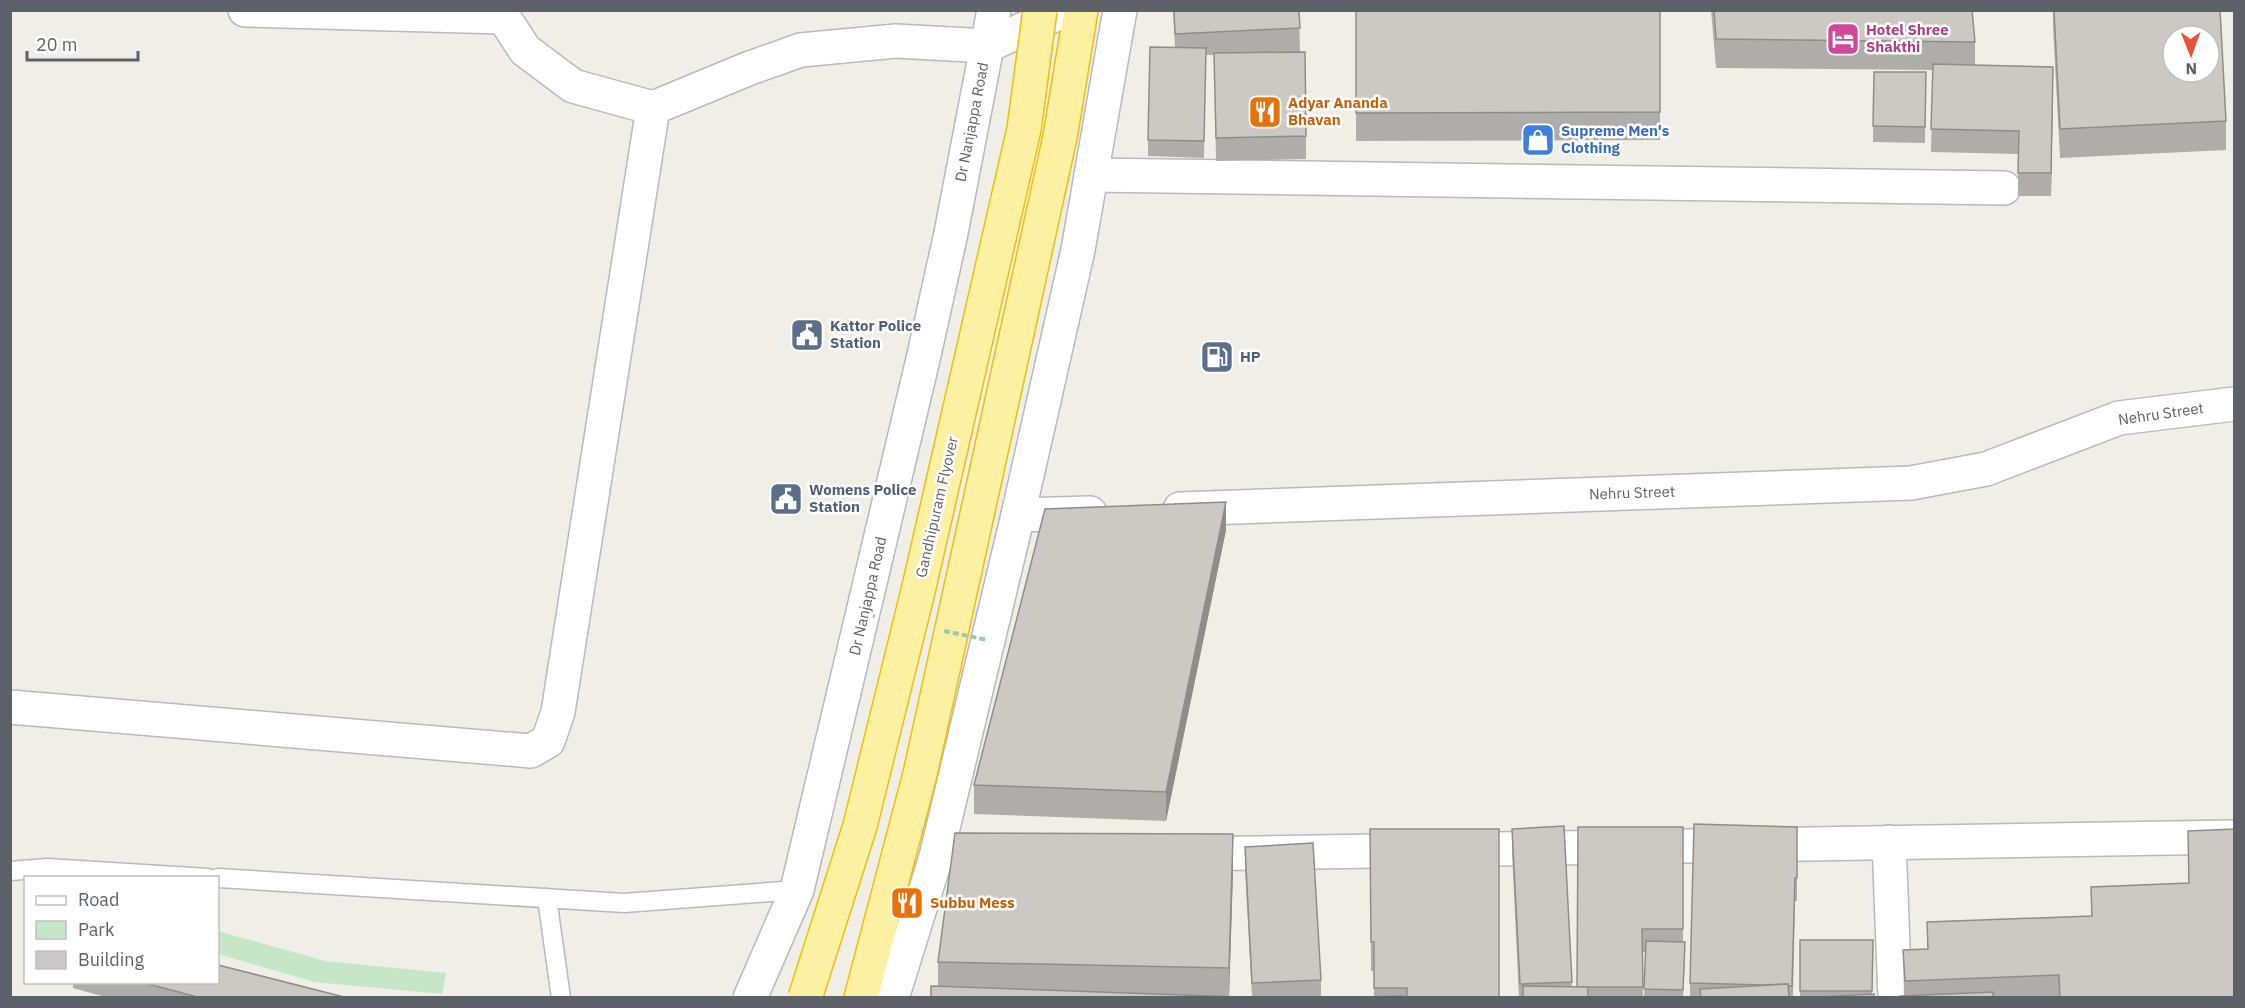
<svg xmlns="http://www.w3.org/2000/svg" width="2245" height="1008" font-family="'IBM Plex Sans',sans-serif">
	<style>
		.green { fill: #c5e7c8 }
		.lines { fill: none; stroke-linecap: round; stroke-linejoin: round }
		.service-casing { stroke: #b7b9bd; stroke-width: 21 }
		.minor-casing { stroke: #b7b9bd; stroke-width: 36 }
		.tertiary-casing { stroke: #b7b9bd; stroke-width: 36 }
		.secondary-casing { stroke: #b8bac0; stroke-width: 36 }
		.trunk-casing { stroke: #f1be06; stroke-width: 36 }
		.service { stroke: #fff; stroke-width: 18 }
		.minor { stroke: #fff; stroke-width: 33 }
		.tertiary { stroke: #fff; stroke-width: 33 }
		.secondary { stroke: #fff; stroke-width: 33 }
		.trunk { stroke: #fcf1a2; stroke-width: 33 }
		.trunk-bridge-casing { stroke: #f1be06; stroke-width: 36; stroke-linecap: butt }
		.path-bridge { stroke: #9ec7ae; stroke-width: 4; stroke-dasharray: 6 3; stroke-linecap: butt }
		.trunk-bridge { stroke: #fcf1a2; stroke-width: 33 }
		.wall { fill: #afada9 }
		.shaded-wall { fill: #8f8d89 }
		.building { fill: #ccc9c4; stroke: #8f8d89; stroke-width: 1.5; fill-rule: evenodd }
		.labels { text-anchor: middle; stroke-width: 5; stroke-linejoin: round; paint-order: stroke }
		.hotel-label { font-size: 15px; font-weight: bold; fill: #b23c85; stroke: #fff; text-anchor: start }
		.food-label { font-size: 15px; font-weight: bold; fill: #c56008; stroke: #fff; text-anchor: start }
		.street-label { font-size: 15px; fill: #5e6167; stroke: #fff }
		.shop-label { font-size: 15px; font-weight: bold; fill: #366cbe; stroke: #fff; text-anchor: start }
		.service-label { font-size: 15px; font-weight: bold; fill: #4e5e75; stroke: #fff; text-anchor: start }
	</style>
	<rect width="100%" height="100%" fill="#f0efe7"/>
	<polygon class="green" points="218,931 325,961 446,973 442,994 314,982 218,954"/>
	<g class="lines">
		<defs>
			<g id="service">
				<polyline points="10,871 47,868 208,878"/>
				<polyline points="218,878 624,903 797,890"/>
				<polyline points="547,898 561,998"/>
			</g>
			<g id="minor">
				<polyline points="245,10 502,17"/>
				<polyline points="499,10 525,50 573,86 653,108"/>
				<polyline points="1091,175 2004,188"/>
				<polyline points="1180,509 1911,483 1986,469 2119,418 2234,404"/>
				<polyline points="1018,515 1090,513"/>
				<polyline points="10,707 531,751 548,741 558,712 653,108 750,68 801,50 896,41 987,46"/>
				<polyline points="1889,842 1895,998"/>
				<polyline points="1189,854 2234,837"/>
			</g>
			<g id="tertiary">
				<polyline points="750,998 797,890 924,355 951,233 994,10"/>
				<polyline points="892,998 936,857 1018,515 1078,250 1120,10"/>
			</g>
			<polyline id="secondary" points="987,46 1065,10"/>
			<polyline id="trunk" points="861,998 920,774 1060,137 1081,10"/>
		</defs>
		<use href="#service" class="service-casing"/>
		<use href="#minor" class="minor-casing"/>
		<use href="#tertiary" class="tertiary-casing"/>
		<use href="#secondary" class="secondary-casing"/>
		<use href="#trunk" class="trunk-casing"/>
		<use href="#service" class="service"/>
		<use href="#minor" class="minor"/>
		<use href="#tertiary" class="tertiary"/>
		<use href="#secondary" class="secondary"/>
		<use href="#trunk" class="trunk"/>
		<defs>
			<polyline id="trunk-bridge" points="805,998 860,826 919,587 1024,129 1040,10"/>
		</defs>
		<use href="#trunk-bridge" class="trunk-bridge-casing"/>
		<g class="path-bridge">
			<polyline points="864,614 875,616"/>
			<polyline points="944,631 988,640"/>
		</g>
		<use href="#trunk-bridge" class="trunk-bridge"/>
	</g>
	<g class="wall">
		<polygon points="1173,10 1299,10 1300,51 1306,136 1306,159 1216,161 1214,55 1206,55 1204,158 1148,156 1148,140 1175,47"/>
		<polygon points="1356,10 1660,10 1660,140 1356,141"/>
		<polygon points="1711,10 1972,10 1975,42 1975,65 2053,90 2051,196 2018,196 2018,154 1931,152 1933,70 1716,68"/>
		<polygon points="2053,10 2220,10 2226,121 2226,150 2060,158 2053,27"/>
		<polygon points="1874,72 1926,72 1925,143 1873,142"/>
		<polygon points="1226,530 1166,821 974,814 974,785"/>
		<polygon points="1564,826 1572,987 1577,987 1683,827 1683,942 1685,958 1683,997 1690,997 1690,983 1797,827 1797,901 1795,901 1793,998 1644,998 1646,952 1642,952 1643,998 1519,998 1512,852 1512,829"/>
		<polygon points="1370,829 1499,998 1327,998 1374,996 1374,971 1371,971"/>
		<polygon points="2188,831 2235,998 1900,998 1904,996 1903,950 1927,949 1927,922 2091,916 2091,887 2188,883"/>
		<polygon points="1245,847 1321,980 1321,998 931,998 938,987 938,962 1233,872 1229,996 1252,997 1245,870"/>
		<polygon points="1800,940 1873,940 1872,994 1800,997"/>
		<polygon points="73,982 218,982 348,998 109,998 73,988"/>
	</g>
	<g class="shaded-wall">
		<polygon points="2053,67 2053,90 2051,196 2051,173"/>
		<polygon points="1226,502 1226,530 1166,821 1166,792"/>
		<polygon points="1233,834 1233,872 1229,998 1229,968"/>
	</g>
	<g class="building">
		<polygon points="1174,10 1299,10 1300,28 1175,34"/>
		<polygon points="1356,10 1660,10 1660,112 1356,113"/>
		<polygon points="1714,10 1972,10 1975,42 1716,39"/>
		<path d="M2054 10H2220L2226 121 2060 129ZM2173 36H2209V72H2173Z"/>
		<polygon points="1150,47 1206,48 1204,141 1148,140"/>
		<polygon points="1305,52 1306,136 1216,138 1214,53"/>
		<polygon points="1933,64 2053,67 2051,173 2018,173 2019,131 1931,129"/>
		<polygon points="1874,72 1926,72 1925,127 1873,126"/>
		<polygon points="1226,502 1166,792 974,785 1045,509"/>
		<polygon points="1694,824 1797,827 1797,878 1795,878 1792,986 1788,986 1788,984 1764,985 1690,983"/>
		<polygon points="1564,826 1572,982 1520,984 1512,829"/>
		<polygon points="1578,827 1683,827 1683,929 1642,929 1643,987 1577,987"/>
		<polygon points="1370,829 1499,829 1499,998 1407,998 1407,988 1374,988 1374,942 1371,942"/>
		<polygon points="2235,829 2235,998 2060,998 2059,975 1905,981 1903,950 1928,949 1927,922 2092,916 2091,887 2189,883 2188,831"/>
		<polygon points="955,833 1233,834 1229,968 938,962"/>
		<polygon points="1313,843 1321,980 1252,983 1245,847"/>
		<polygon points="1800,940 1873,940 1872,991 1800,991"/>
		<polygon points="1646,941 1685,942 1683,990 1644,989"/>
		<polygon points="218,965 348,998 201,998 141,982 218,982"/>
		<polygon points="1788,984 1789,998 1701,998 1700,989"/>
		<polygon points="931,986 1267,998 931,998"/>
		<polygon points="1523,986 1588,987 1588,998 1523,998"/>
		<polygon points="1993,992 1993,998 1900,998 1900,996"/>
		<polygon points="1874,994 1874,998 1796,998"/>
		<polygon points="1402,996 1402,998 1327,998"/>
	</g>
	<defs>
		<symbol id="hotel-square" viewBox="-11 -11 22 22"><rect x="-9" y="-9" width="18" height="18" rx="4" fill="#d1479c" stroke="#fff"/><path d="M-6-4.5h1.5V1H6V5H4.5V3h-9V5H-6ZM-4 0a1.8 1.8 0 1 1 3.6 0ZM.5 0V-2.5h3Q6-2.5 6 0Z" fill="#fff"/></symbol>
		<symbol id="restaurant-square" viewBox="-11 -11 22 22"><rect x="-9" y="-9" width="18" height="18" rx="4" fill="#e8710a" stroke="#fff"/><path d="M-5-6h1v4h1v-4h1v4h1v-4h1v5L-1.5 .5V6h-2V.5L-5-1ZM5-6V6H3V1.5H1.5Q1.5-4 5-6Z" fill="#fff"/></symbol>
		<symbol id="shop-square" viewBox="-11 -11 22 22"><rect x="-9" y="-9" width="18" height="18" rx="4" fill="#3f7fe0" stroke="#fff"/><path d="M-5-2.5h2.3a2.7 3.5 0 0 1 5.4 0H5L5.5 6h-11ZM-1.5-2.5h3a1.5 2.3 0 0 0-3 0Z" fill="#fff"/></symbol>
		<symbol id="civic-square" viewBox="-11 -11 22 22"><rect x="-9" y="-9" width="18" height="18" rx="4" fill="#5c6f8a" stroke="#fff"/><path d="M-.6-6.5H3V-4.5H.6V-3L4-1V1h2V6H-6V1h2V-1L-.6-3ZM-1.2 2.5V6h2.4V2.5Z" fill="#fff"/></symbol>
		<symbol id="fuel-square" viewBox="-11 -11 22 22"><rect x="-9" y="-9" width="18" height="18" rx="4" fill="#5c6f8a" stroke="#fff"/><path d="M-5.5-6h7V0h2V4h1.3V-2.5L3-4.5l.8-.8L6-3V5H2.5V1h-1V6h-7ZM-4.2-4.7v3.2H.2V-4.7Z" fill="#fff"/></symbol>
	</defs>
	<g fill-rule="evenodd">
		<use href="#hotel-square" x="1824" y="20" width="38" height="38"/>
		<use href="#restaurant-square" x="1246" y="93" width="38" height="38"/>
		<use href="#shop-square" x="1519" y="121" width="38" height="38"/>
		<use href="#civic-square" x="788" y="316" width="38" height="38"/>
		<use href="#fuel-square" x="1198" y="338" width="38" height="38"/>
		<use href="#civic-square" x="767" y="480" width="38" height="38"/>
		<use href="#restaurant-square" x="888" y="884" width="38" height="38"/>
	</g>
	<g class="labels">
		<g class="hotel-label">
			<text x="1866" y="35">Hotel Shree<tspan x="1866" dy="17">Shakthi</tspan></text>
		</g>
		<g class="food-label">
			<text x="1288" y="108">Adyar Ananda<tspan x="1288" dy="17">Bhavan</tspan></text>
			<text x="930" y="908">Subbu Mess</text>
		</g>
		<g class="street-label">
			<text transform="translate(972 122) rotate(-79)" y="5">Dr Nanjappa Road</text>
			<text transform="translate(2161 414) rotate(-8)" y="5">Nehru Street</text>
			<text transform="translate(1632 493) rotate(-2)" y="5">Nehru Street</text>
			<text transform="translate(937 507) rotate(-77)" y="5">Gandhipuram Flyover</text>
			<text transform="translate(868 596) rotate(-77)" y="5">Dr Nanjappa Road</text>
		</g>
		<g class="shop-label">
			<text x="1561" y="136">Supreme Men's<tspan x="1561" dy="17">Clothing</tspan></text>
		</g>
		<g class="service-label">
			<text x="830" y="331">Kattor Police<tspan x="830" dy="17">Station</tspan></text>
			<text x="1240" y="362">HP</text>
			<text x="809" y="495">Womens Police<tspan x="809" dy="17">Station</tspan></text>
		</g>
	</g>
	<rect width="2245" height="1008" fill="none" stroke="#5e6167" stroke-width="24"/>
	<rect x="24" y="876" width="195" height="108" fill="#ffffff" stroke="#bfc0c2" stroke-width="1.5"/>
	<rect x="36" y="896" width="30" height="9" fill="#ffffff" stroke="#bfc0c2" stroke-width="1.5"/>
	<text x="78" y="906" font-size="18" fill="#5e6167">Road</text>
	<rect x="36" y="921" width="30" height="18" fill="#c5e7c8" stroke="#bfc0c2" stroke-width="1.5"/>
	<text x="78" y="936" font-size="18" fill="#5e6167">Park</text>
	<rect x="36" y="951" width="30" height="18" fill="#ccc9c4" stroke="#bfc0c2" stroke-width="1.5"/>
	<text x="78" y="966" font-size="18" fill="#5e6167">Building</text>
	<g transform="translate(2191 54) rotate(179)"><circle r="28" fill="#ffffff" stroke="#bfc0c2" stroke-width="1.5"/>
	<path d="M0-4.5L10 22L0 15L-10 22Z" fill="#e65538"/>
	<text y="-9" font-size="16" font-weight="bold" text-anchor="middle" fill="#5e6167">N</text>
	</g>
	<path d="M27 51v9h111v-9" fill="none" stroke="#5e6167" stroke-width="3"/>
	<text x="36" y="51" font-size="18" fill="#5e6167" stroke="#ffffff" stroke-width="4.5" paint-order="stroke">20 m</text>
</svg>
